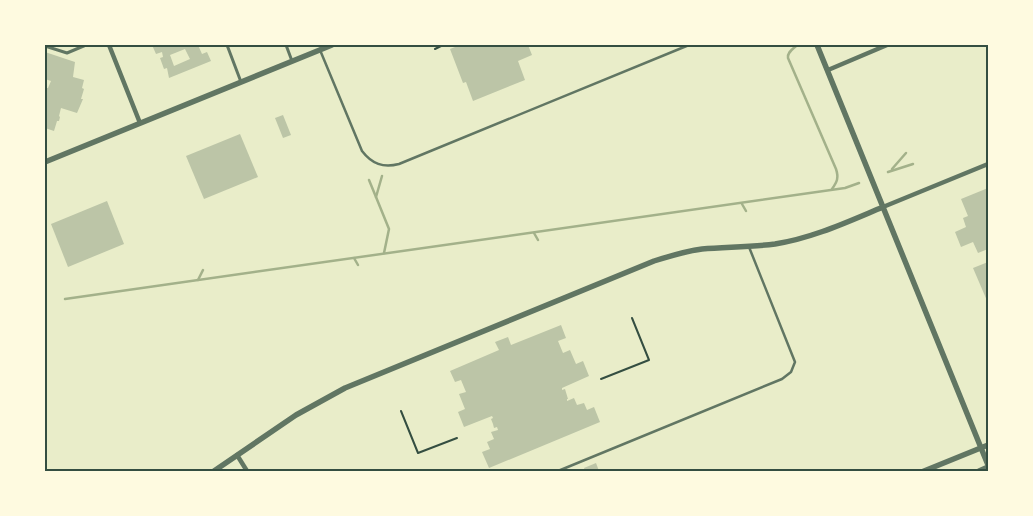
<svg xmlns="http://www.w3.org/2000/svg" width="1033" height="516" font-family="'DM Sans',sans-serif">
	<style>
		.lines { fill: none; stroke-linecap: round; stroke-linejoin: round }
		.stream { stroke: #a3b18a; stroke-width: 2.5 }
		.building { fill: #bcc5a7; fill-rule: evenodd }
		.path { stroke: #344e41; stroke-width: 2 }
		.service { stroke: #617663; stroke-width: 2.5 }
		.pedestrian { stroke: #617663; stroke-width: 3 }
		.minor { stroke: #617663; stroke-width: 4.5 }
		.tertiary { stroke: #617663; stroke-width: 5.5 }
		.neatline { fill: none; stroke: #344e41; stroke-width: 2 }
	</style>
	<rect width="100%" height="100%" fill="#e9edc9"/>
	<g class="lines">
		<g class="stream">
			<path d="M797 45C793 49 787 52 788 58L836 169C839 178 837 182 832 189"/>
			<polyline points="892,169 906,153"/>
			<polyline points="888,172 913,164"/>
			<polyline points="382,176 376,197 389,229 384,253"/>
			<polyline points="369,180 376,197"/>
			<polyline points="742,204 746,211"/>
			<polyline points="534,233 538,240"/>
			<polyline points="354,258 358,265"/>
			<polyline points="198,280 203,270"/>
			<polyline points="65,299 845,188 859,183"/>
		</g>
	</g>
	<g class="building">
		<path d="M152 45H198L202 54 207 52 211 61 169 78 167 68 164 69 160 58 163 57 162 52 156 54ZM185 49 190 59 174 66 170 55Z"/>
		<polygon points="460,45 528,45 532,55 518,61 525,80 473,101 466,82 463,83 450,49"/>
		<polygon points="45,52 75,62 73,77 84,80 82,88 84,89 81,99 83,99 77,113 61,108 59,116 60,117 59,121 57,121 54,131 45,128 45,98 47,93 45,91 46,88 48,88 51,81 45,79"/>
		<polygon points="283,115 291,135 283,138 275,118"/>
		<polygon points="240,134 258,177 204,199 186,156"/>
		<polygon points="988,188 988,249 978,253 973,242 961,247 955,232 966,227 963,218 968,216 961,199"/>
		<polygon points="107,201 124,244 68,267 51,224"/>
		<polygon points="988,262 988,303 973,268"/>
		<polygon points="561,325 566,338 558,341 563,353 570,350 576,364 583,361 589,376 562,388 562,390 565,389 568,399 567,399 567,401 574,398 577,405 584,403 587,410 594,407 600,422 489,468 482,452 490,449 487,442 494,439 491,432 498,430 497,427 494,428 493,424 491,419 493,418 492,416 464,427 458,412 465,409 459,394 466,392 461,380 455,382 450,371 499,350 495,342 508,337 511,345"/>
		<polygon points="596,463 599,471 585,471 584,468"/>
	</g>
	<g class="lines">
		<g class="path">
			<polyline points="435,49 443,45"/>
			<polyline points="601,379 649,360 632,318"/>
			<polyline points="401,411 418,453 457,438"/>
		</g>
		<g class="service">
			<path d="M320 50 362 151C372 164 383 168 399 164L689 45"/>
			<polyline points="558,471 782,379 791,372 795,362 749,247"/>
		</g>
		<g class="pedestrian">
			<polyline points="227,45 241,82"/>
			<polyline points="286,45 292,61"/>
			<polyline points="45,46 67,53 86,45"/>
		</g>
		<g class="minor">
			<polyline points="109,45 140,123"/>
			<polyline points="828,70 887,45"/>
			<polyline points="883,207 988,164"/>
			<polyline points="237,455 247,471"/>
		</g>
		<g class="tertiary">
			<polyline points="817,45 988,465"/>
			<polyline points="45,162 332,45"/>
			<path d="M214 471 296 415 345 388 654 261C670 256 686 251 702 249 726 247 751 247 775 244 813 238 847 222 883 207"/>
			<polyline points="924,471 988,445"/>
			<polyline points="979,471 988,467"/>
		</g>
	</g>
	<rect width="1033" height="516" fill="none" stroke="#fefae0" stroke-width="92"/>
	<rect x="46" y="46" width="941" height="424" class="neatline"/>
</svg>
